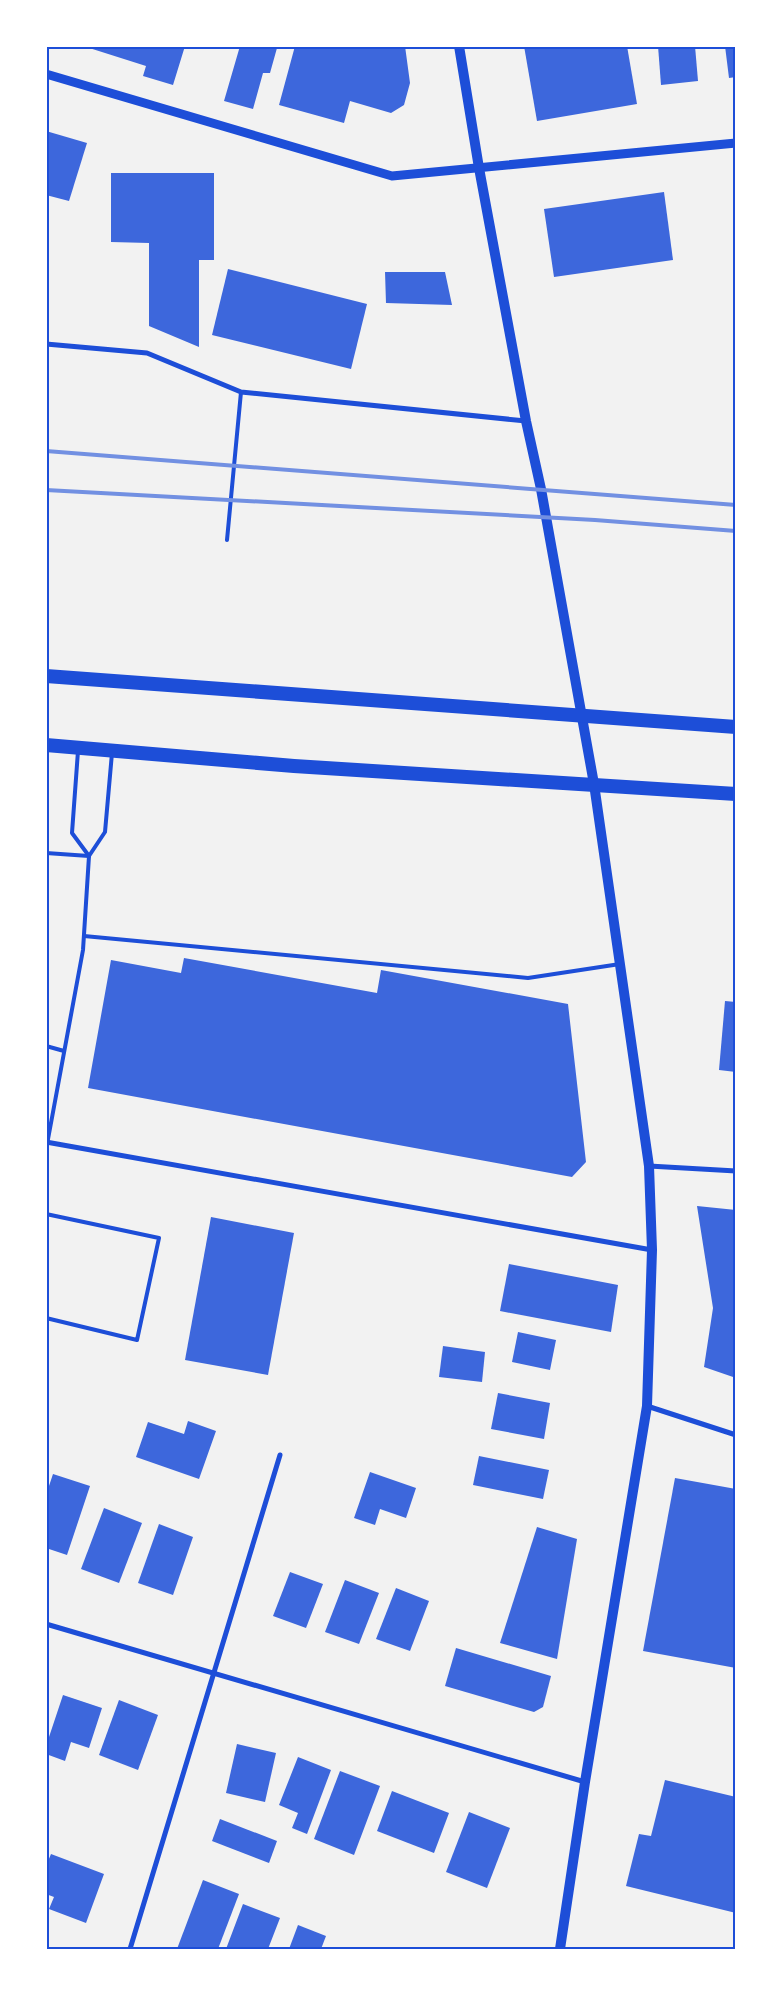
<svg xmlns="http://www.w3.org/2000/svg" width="782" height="1995" font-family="'Times New Roman',serif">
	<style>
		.building { fill: #3d67dc }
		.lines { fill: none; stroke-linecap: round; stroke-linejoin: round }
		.service { stroke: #1d4ed8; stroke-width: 4 }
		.minor { stroke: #1d4ed8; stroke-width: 5 }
		.tertiary { stroke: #1d4ed8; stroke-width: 9 }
		.secondary { stroke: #1d4ed8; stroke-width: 10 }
		.trunk { stroke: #1d4ed8; stroke-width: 14 }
		.rail { stroke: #7290e2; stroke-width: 4 }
		.neatline { fill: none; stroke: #1d4ed8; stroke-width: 2 }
	</style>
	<rect width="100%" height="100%" fill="#f2f2f2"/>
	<g class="building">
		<polygon points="83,46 185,46 173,85 143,76 146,66"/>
		<polygon points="240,46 277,48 270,73 263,73 253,109 224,101"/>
		<polygon points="295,46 405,46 410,83 404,105 391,113 350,101 344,123 279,105"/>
		<polygon points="524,46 627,46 637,104 537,121"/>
		<polygon points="658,46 695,46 698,81 661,85"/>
		<polygon points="725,46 736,46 736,77 729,78"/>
		<polygon points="46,131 87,143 69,201 46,195"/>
		<polygon points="111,173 214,173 214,260 199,260 199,347 149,326 149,243 111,242"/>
		<polygon points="664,192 673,260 554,277 544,209"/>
		<polygon points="228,269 367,304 351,369 212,335"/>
		<polygon points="385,272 445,272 452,305 386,303"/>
		<polygon points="184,958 377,993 381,970 568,1004 586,1162 572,1177 88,1088 111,960 181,973"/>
		<polygon points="725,1001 736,1002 736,1072 719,1070"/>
		<polygon points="697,1206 736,1210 736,1378 704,1367 713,1308"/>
		<polygon points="211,1217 294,1233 268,1375 185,1360"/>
		<polygon points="509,1264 618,1285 611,1332 500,1311"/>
		<polygon points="518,1332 556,1340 550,1370 512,1362"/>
		<polygon points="443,1346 485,1352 482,1382 439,1377"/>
		<polygon points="498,1393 550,1403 544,1439 491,1429"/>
		<polygon points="188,1421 216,1431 199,1479 136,1457 148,1422 184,1434"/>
		<polygon points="479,1456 549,1470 543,1499 473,1485"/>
		<polygon points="370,1472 416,1488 406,1518 380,1509 375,1525 354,1518"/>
		<polygon points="53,1474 90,1486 67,1555 46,1548 46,1495"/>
		<polygon points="675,1478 736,1489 736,1668 643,1651"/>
		<polygon points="104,1508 142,1523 119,1583 81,1569"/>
		<polygon points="159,1524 193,1537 173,1595 138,1583"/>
		<polygon points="537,1527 577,1539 557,1659 500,1643"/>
		<polygon points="290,1572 323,1584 306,1628 273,1616"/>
		<polygon points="345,1580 379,1593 359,1644 325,1632"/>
		<polygon points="396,1588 429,1601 410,1651 376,1639"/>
		<polygon points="456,1648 551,1676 543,1707 534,1712 445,1686"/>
		<polygon points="63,1695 102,1708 89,1748 71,1742 65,1761 46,1754 46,1746"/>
		<polygon points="119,1700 158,1715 138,1770 99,1755"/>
		<polygon points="237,1744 276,1753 265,1802 226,1793"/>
		<polygon points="298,1757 331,1770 307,1834 292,1828 298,1813 279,1805"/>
		<polygon points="340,1771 380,1786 354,1855 314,1839"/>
		<polygon points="665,1780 736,1797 736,1913 626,1886 639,1834 651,1836"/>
		<polygon points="392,1791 449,1813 434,1853 377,1831"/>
		<polygon points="469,1812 510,1828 487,1888 446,1872"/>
		<polygon points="220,1819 277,1841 269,1863 212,1841"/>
		<polygon points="51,1854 104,1874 86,1923 49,1909 54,1897 46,1894 46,1866"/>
		<polygon points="203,1880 239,1894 218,1949 177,1949"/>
		<polygon points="243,1904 280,1918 268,1949 249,1947 249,1949 226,1949"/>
		<polygon points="298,1925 326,1936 321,1949 289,1949"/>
	</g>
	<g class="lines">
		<g class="service">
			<polyline points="227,540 241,392"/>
			<polyline points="78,751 72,833 89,856"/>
			<polyline points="46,853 89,856"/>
			<polyline points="84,936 528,978 620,964"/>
			<polyline points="46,1046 64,1051"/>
			<polyline points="46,1150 83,950 89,856 105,832 112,753"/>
			<polyline points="46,1214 159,1238 137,1340 46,1318"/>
		</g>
		<g class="minor">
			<polyline points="46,344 147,353 241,392 526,421"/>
			<polyline points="46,1142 652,1250"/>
			<polyline points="649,1166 736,1171"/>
			<polyline points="647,1406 736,1435"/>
			<polyline points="46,1624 585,1782"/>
			<polyline points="130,1949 280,1455"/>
		</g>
		<polyline class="tertiary" points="46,74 392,176 736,143"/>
		<polyline class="secondary" points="459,46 479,168 526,421 541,489 594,784 649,1166 652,1250 647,1406 585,1782 560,1949"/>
		<g class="trunk">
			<polyline points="46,676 736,727"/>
			<polyline points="46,745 294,766 736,794"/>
		</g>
		<g class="rail">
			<polyline points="46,451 736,505"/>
			<polyline points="46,490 595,520 736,531"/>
		</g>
	</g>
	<rect width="782" height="1995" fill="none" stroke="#ffffff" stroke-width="95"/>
	<rect x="48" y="48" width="686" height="1900" class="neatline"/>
</svg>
